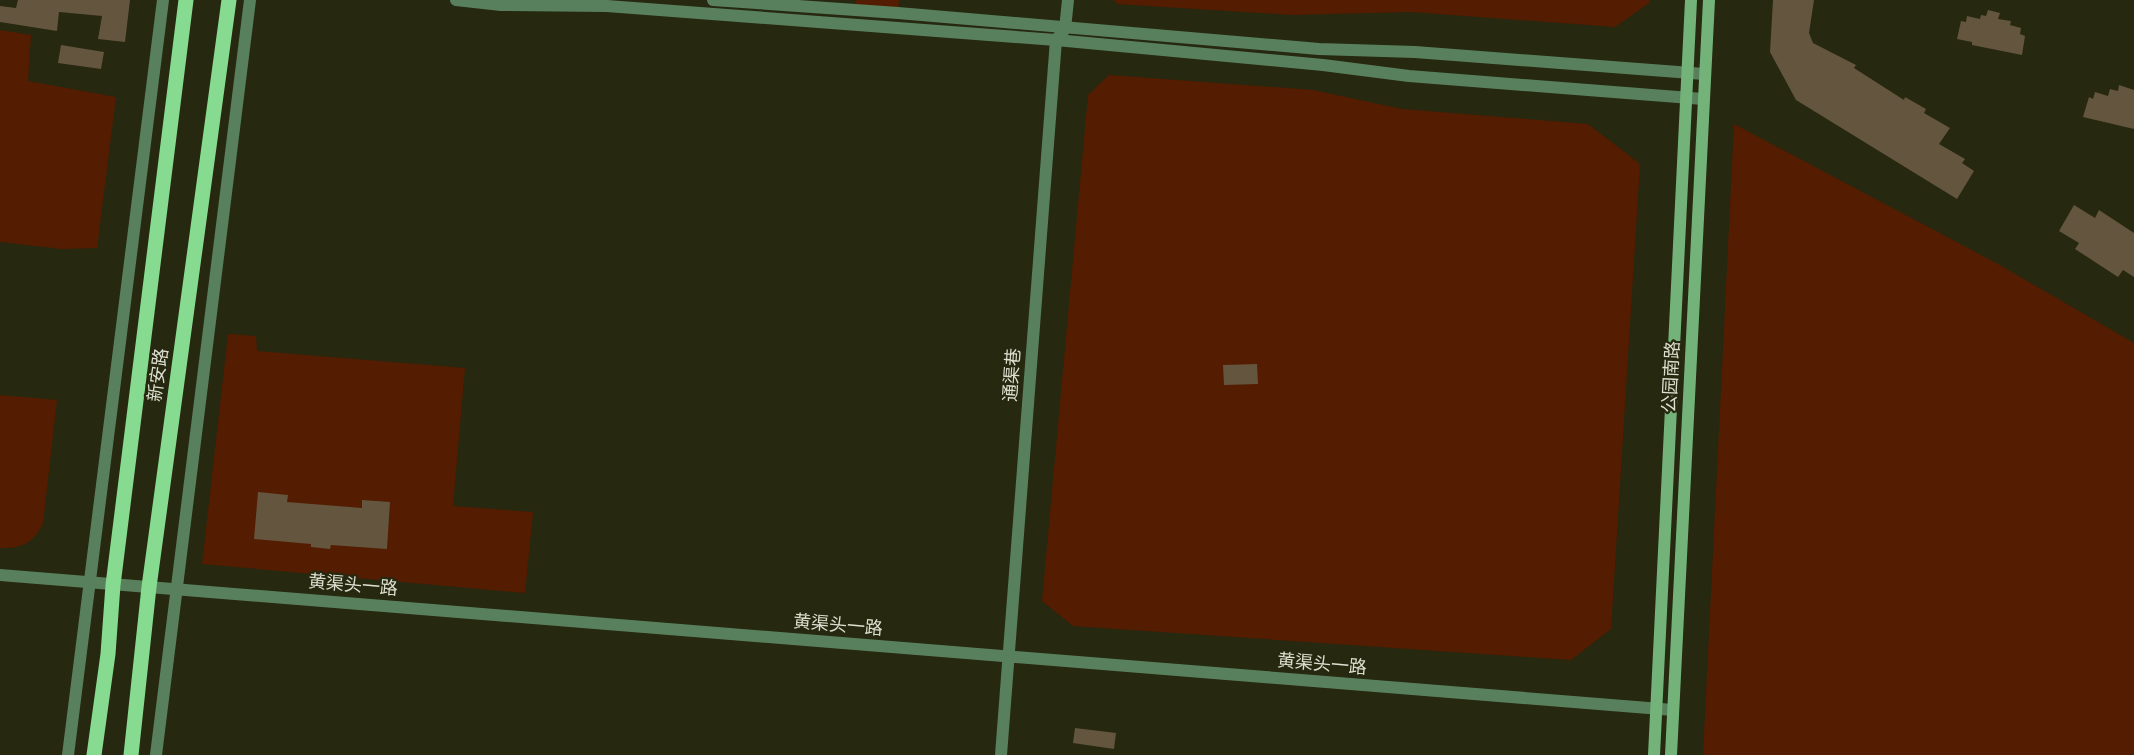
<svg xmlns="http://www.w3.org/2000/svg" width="2134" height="755" font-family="'Alegreya Sans','Noto Sans SC',sans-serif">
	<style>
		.green { fill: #541c00 }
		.building { fill: #64553e }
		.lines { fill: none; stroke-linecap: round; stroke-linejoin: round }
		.minor { stroke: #59805c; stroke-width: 12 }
		.tertiary { stroke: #59805c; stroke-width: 12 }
		.secondary { stroke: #73b37a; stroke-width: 12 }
		.primary { stroke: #87db91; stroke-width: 15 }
		.labels { text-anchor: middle; stroke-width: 4.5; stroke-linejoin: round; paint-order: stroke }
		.street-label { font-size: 18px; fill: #dcdecf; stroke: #26280f }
	</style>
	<rect width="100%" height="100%" fill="#26280f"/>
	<g class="green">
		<polygon points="856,0 899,0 898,13 855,10"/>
		<polygon points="1114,0 1649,0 1649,3 1615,27 1411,12 1292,15 1117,4"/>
		<polygon points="0,30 31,35 28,81 116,97 97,248 62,249 0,242"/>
		<polygon points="1109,75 1313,90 1402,109 1588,124 1640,164 1611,629 1571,660 1073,626 1042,601 1088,95"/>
		<polygon points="1734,124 1998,264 2134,343 2134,755 1703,755"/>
		<polygon points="228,334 256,336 257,351 465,368 453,506 533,512 525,593 202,564"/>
		<path d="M0 395 57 400 43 523C34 543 21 549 0 548Z"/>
	</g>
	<g class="building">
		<polygon points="18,0 130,0 125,42 98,39 102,16 59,12 57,31 0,22 0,6 16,8"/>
		<polygon points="1773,0 1814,0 1809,33 1813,43 1856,65 1854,68 1904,100 1905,97 1926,109 1924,113 1950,128 1939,144 1965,159 1962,163 1974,171 1957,199 1796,100 1770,52"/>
		<polygon points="1988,10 2000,13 1998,19 2011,21 2010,25 2021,28 2020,34 2025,36 2022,55 1972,45 1972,42 1957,39 1961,21 1966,22 1967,16 1980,19 1981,15 1986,16"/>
		<polygon points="61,45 104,52 101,69 58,63"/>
		<polygon points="2119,85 2134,90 2134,129 2083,117 2089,97 2093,99 2095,92 2108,96 2110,89 2118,91"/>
		<polygon points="2074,205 2095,218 2099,210 2134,233 2134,277 2123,270 2118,277 2075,249 2079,243 2059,231"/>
		<polygon points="1257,364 1258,384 1224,385 1223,365"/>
		<polygon points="258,492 288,495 287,502 362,508 362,500 390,502 387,549 331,545 330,549 311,547 311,544 254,539"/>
		<polygon points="1075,728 1116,733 1114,749 1073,743"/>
	</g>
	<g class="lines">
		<g class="minor">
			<polyline points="68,755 163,0"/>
			<polyline points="156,755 250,0"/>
		</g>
		<g class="tertiary">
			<polyline points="456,0 501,5 607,6 1056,40 1323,65 1409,76 1703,99"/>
			<polyline points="713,0 898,13 1319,49 1415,52 1704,74"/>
			<polyline points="0,575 1673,710"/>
			<polyline points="1001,755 1056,40 1065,29 1068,0"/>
		</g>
		<g class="secondary">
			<polyline points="1654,755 1691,0"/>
			<polyline points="1671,755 1709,0"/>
		</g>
		<g class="primary">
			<polyline points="94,755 108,654 113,585 186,0"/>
			<polyline points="131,755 149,587 229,0"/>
		</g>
	</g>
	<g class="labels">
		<g class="street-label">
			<text transform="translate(158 375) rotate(-82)" y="6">新安路</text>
			<text transform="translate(1012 375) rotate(-86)" y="6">通渠巷</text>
			<text transform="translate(1671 377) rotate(-87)" y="6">公园南路</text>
			<text transform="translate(353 585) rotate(5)" y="6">黄渠头一路</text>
			<text transform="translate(838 625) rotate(5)" y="6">黄渠头一路</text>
			<text transform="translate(1322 664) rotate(5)" y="6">黄渠头一路</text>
		</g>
	</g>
</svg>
